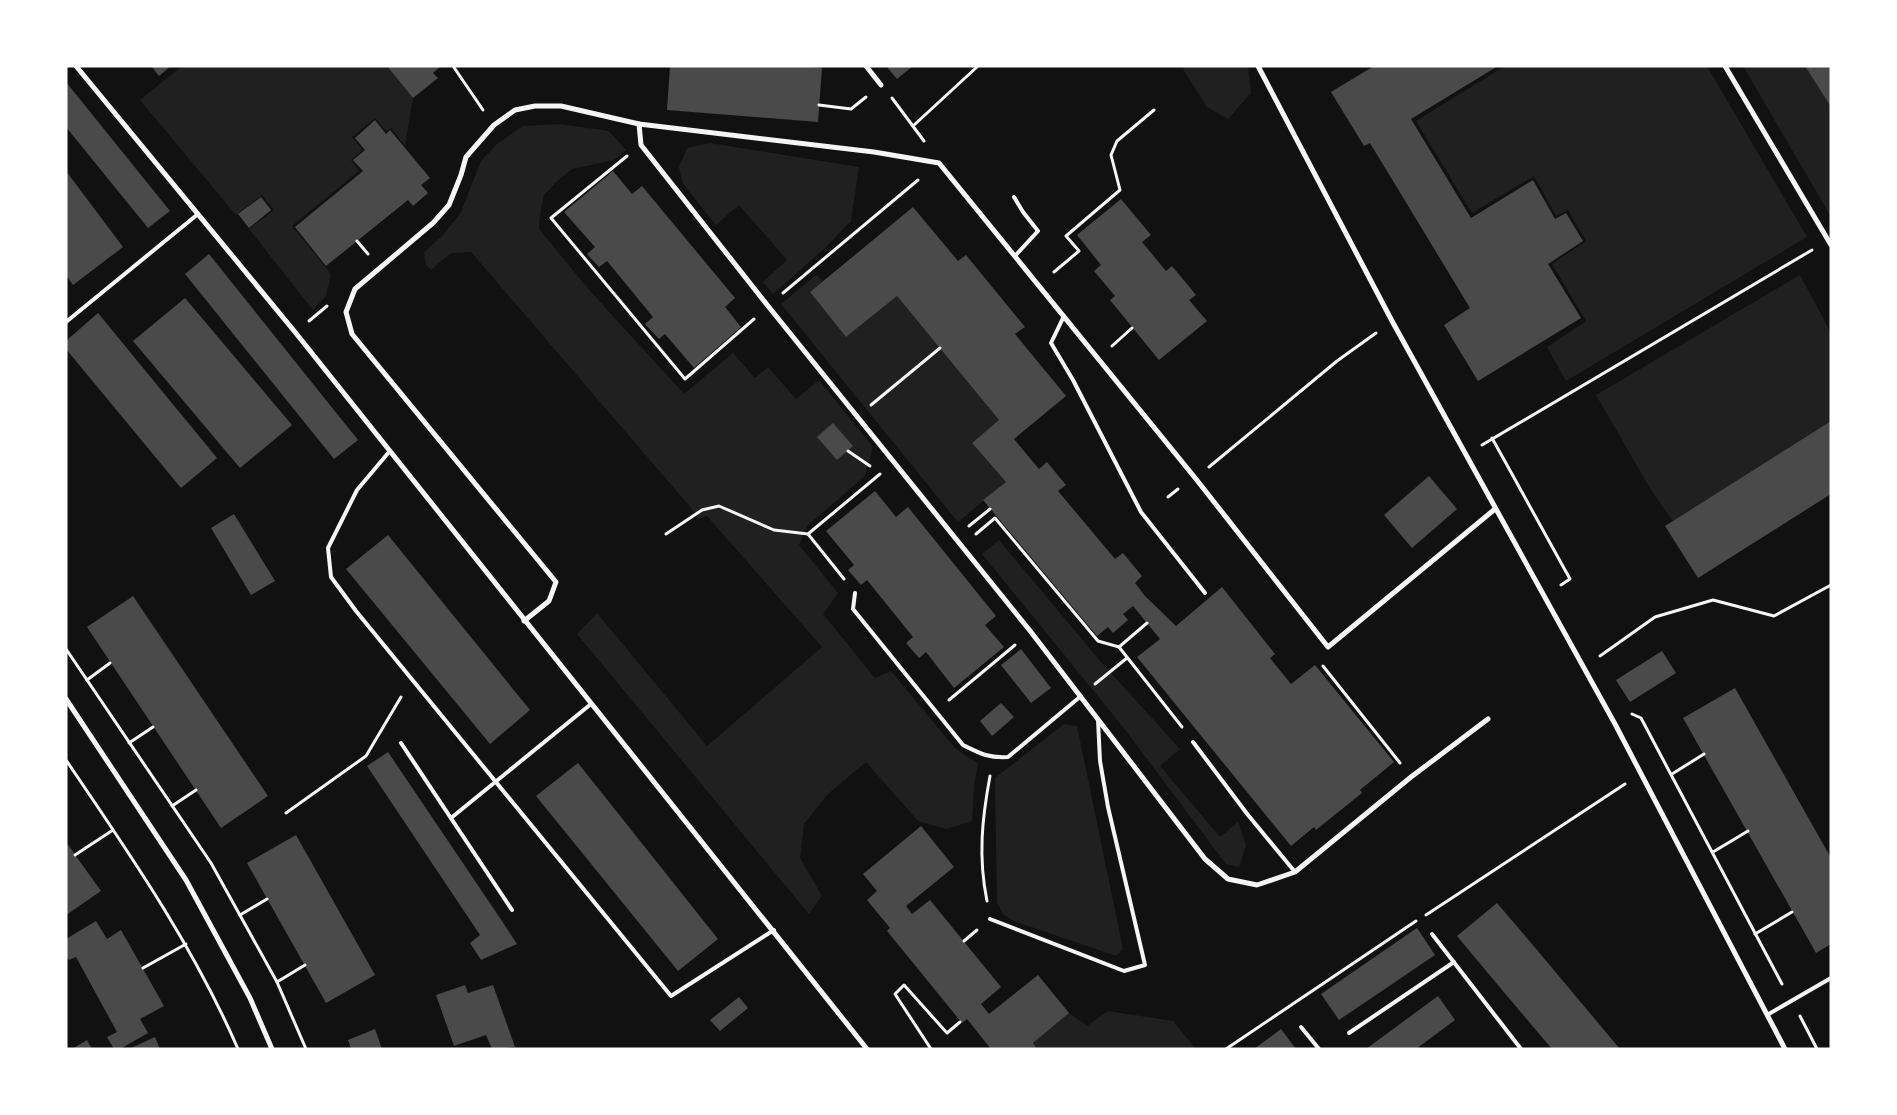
<svg xmlns="http://www.w3.org/2000/svg" width="1897" height="1115" font-family="'Exo 2',sans-serif">
	<style>
		.green { fill: #202020 }
		.building { fill: #4a4a4a }
		.lines { fill: none; stroke-linecap: round; stroke-linejoin: round }
		.path { stroke: #f5f5f5; stroke-width: 3 }
		.service { stroke: #f5f5f5; stroke-width: 4 }
		.minor { stroke: #f5f5f5; stroke-width: 5 }
	</style>
	<rect width="100%" height="100%" fill="#111"/>
	<g class="green">
		<polygon points="182,66 387,66 413,98 405,146 391,128 386,131 375,118 352,137 363,150 351,160 359,171 292,226 331,274 326,296 313,310 249,229 274,210 262,195 236,215 140,100"/>
		<polygon points="1181,66 1248,66 1251,93 1228,119 1207,107"/>
		<polygon points="1505,66 1707,66 1807,237 1566,381 1547,347 1586,321 1552,264 1586,241 1568,210 1556,216 1534,176 1472,213 1416,121"/>
		<polygon points="1743,66 1805,66 1831,107 1830,215"/>
		<polygon points="560,124 609,131 626,150 614,160 572,169 556,182 544,195 540,214 539,229 591,292 684,394 733,353 755,378 768,367 796,399 819,380 873,447 865,476 807,526 799,545 838,593 823,614 875,678 891,671 955,748 978,764 974,785 972,821 946,829 918,821 866,762 827,795 804,824 800,858 822,896 809,914 577,634 597,613 707,746 822,647 707,516 698,519 692,509 471,252 451,253 431,270 426,265 424,252 442,236 460,214 481,161 497,144 523,126"/>
		<polygon points="710,143 859,167 851,221 825,248 773,294 763,282 787,260 739,205 716,225 683,184 679,167 687,148"/>
		<polygon points="816,275 823,281 810,292 846,337 897,296 999,420 972,443 1006,482 958,522 781,304"/>
		<polygon points="1800,275 1831,333 1831,421 1673,521 1651,490 1596,395"/>
		<polygon points="999,540 1101,662 1180,749 1160,766 1220,837 1238,822 1246,845 1239,867 1226,864 1123,727 982,554"/>
		<polygon points="1064,724 1077,726 1123,949 1116,956 1014,921 1004,915 997,903 995,778"/>
		<polygon points="1108,1011 1173,1021 1196,1049 1037,1049 1033,1043 1069,1013 1087,1026"/>
	</g>
	<g class="building">
		<polygon points="151,66 171,66 159,76"/>
		<polygon points="387,66 441,66 433,73 438,78 413,98"/>
		<polygon points="670,66 800,66 822,68 818,122 667,110"/>
		<polygon points="886,66 913,66 897,79"/>
		<polygon points="1374,66 1498,66 1411,119 1471,218 1533,180 1555,219 1566,213 1583,241 1548,264 1581,318 1478,381 1444,325 1470,308 1370,143 1364,146 1331,92"/>
		<polygon points="1805,66 1831,66 1831,107"/>
		<polygon points="66,82 170,211 148,228 66,127"/>
		<polygon points="375,120 386,134 390,130 430,178 421,185 428,193 413,206 408,200 326,266 295,227 363,171 353,160 365,150 355,138"/>
		<polygon points="66,171 123,247 73,285 66,275"/>
		<polygon points="613,171 632,194 642,186 735,298 725,307 741,327 694,368 665,334 659,339 645,324 653,317 607,261 599,267 587,254 595,247 564,212"/>
		<polygon points="261,197 271,210 249,228 238,214"/>
		<polygon points="1121,199 1151,235 1142,242 1166,271 1172,266 1196,295 1189,300 1207,321 1159,360 1110,300 1115,296 1094,271 1101,265 1077,235"/>
		<polygon points="913,207 958,261 966,255 1025,327 1015,334 1066,396 1014,439 1039,469 1047,462 1066,485 1058,491 1115,559 1123,553 1142,576 1135,583 1145,596 1176,626 1222,587 1275,654 1270,658 1291,684 1315,665 1394,762 1360,790 1362,793 1316,830 1314,827 1291,846 1137,657 1160,639 1133,606 1123,614 1128,620 1113,633 1108,627 1097,636 983,500 1006,482 972,443 999,420 897,296 846,337 810,292"/>
		<polygon points="209,254 358,440 334,459 185,274"/>
		<polygon points="185,298 292,425 240,468 133,341"/>
		<polygon points="98,313 217,458 181,488 66,349 66,341"/>
		<polygon points="1831,421 1831,494 1698,578 1665,526"/>
		<polygon points="833,423 853,446 837,460 817,437"/>
		<polygon points="1429,476 1457,509 1412,548 1384,515"/>
		<polygon points="875,491 896,517 908,507 996,616 985,625 1004,647 954,688 926,652 919,658 906,643 913,637 867,580 861,585 848,570 854,565 826,531"/>
		<polygon points="234,514 275,581 251,595 211,528"/>
		<polygon points="388,535 530,710 490,744 346,569"/>
		<polygon points="133,596 268,796 221,828 87,627"/>
		<polygon points="1021,649 1051,688 1031,703 1001,665"/>
		<polygon points="1662,651 1676,673 1630,702 1616,680"/>
		<polygon points="1735,688 1831,858 1831,944 1816,953 1683,718"/>
		<polygon points="1001,703 1014,717 992,736 980,721"/>
		<polygon points="388,752 502,921 517,944 481,960 470,943 480,935 367,766"/>
		<polygon points="578,763 718,939 678,971 536,796"/>
		<polygon points="921,826 954,867 906,906 912,914 930,900 1001,987 981,1004 989,1014 1038,975 1069,1013 1033,1043 1037,1049 991,1049 967,1019 962,1023 887,931 890,928 867,900 877,891 863,874"/>
		<polygon points="296,835 375,975 326,1003 247,863"/>
		<polygon points="66,842 101,891 66,915"/>
		<polygon points="1497,903 1537,950 1620,1049 1552,1049 1497,984 1457,936"/>
		<polygon points="96,921 107,939 121,930 164,1006 140,1019 148,1033 120,1049 114,1049 107,1037 117,1032 76,957 69,960 66,956 66,939"/>
		<polygon points="1417,928 1435,955 1339,1020 1321,994"/>
		<polygon points="465,985 468,993 493,985 515,1047 492,1049 486,1035 454,1046 436,995"/>
		<polygon points="1438,996 1455,1020 1416,1049 1366,1049"/>
		<polygon points="739,997 748,1008 720,1031 710,1020"/>
		<polygon points="375,1029 382,1049 351,1049 348,1040"/>
		<polygon points="1281,1029 1296,1049 1254,1049"/>
		<polygon points="155,1037 160,1049 129,1049"/>
		<polygon points="87,1040 92,1049 72,1049"/>
	</g>
	<g class="lines">
		<g class="path">
			<polyline points="453,66 483,110"/>
			<polyline points="892,98 924,141"/>
			<polyline points="819,105 851,109 866,97"/>
			<polyline points="913,126 978,66"/>
			<polyline points="627,156 551,218 685,379 754,319"/>
			<polyline points="357,241 368,254"/>
			<polyline points="1054,272 1079,251 1066,236 1120,190 1111,155 1117,141 1154,110"/>
			<polyline points="783,293 918,180"/>
			<polyline points="309,321 327,306"/>
			<polyline points="1112,346 1132,328"/>
			<polyline points="871,405 940,348"/>
			<polyline points="1492,438 1570,579 1561,585"/>
			<polyline points="1482,445 1812,250"/>
			<polyline points="848,451 870,466"/>
			<polyline points="1209,467 1337,361 1376,333"/>
			<polyline points="1168,497 1178,489"/>
			<polyline points="969,526 990,509"/>
			<polyline points="666,534 702,510 719,506 774,530 808,534 844,579"/>
			<polyline points="808,534 880,474"/>
			<polyline points="976,534 995,518 1098,641 1119,647 1147,623"/>
			<polyline points="1119,647 1182,727"/>
			<polyline points="66,649 211,863 277,982 306,1049"/>
			<polyline points="1600,656 1655,617 1713,600 1774,616 1831,585"/>
			<polyline points="1323,666 1400,763"/>
			<polyline points="87,680 110,663"/>
			<polyline points="1095,684 1127,658"/>
			<polyline points="949,700 1015,645"/>
			<polyline points="1632,714 1641,718 1782,984"/>
			<polyline points="129,743 153,727"/>
			<path d="M66 760C129 853 193 945 238 1049"/>
			<polyline points="1672,774 1704,754"/>
			<polyline points="172,806 196,790"/>
			<polyline points="286,813 366,756 401,697"/>
			<polyline points="1713,852 1748,831"/>
			<polyline points="75,855 113,830"/>
			<path d="M987 901C978 857 982 819 990 776"/>
			<polyline points="240,915 267,899"/>
			<polyline points="1426,915 1625,784"/>
			<polyline points="1755,934 1792,912"/>
			<polyline points="964,941 977,930"/>
			<polyline points="143,968 186,944"/>
			<polyline points="277,982 305,965"/>
			<polyline points="1800,1016 1817,1049"/>
			<polyline points="931,1049 895,994 904,985 947,1033 960,1022"/>
			<polyline points="1226,1049 1416,921"/>
		</g>
		<g class="service">
			<polyline points="1014,197 1023,212 1038,231 1015,256"/>
			<polyline points="1064,316 1051,343 1073,380 1141,512 1205,593"/>
			<polyline points="66,322 198,214"/>
			<polyline points="389,452 357,490 328,548 331,577 356,611 671,996 774,930"/>
			<path d="M855 593 853 609 963 745C981 754 988 758 1008 757L1081 696"/>
			<polyline points="1193,742 1248,815 1295,872"/>
			<polyline points="401,743 512,910"/>
			<polyline points="451,818 591,704"/>
			<polyline points="990,919 1124,971 1145,965 1108,807 1100,761 1098,720"/>
			<polyline points="1432,934 1521,1049"/>
			<polyline points="1767,1015 1831,978"/>
			<polyline points="1301,1027 1319,1049"/>
			<polyline points="1349,1033 1454,962"/>
		</g>
		<g class="minor">
			<polyline points="76,66 295,332 867,1049"/>
			<polyline points="866,66 881,85"/>
			<polyline points="1258,66 1392,321 1615,724 1785,1049"/>
			<polyline points="1725,66 1831,245"/>
			<polyline points="639,124 641,145 768,306 1031,632 1205,859 1228,879 1257,885 1295,872 1411,777 1488,719"/>
			<polyline points="524,621 549,601 556,582 352,334 346,312 355,289 433,223 449,205 461,175 466,157 494,125 515,110 535,106 561,106 639,124 874,152 939,163 1196,479 1328,647 1495,509"/>
			<polyline points="66,699 186,880 250,998 272,1049"/>
		</g>
	</g>
	<rect width="1897" height="1115" fill="none" stroke="#ffffff" stroke-width="135"/>
</svg>
